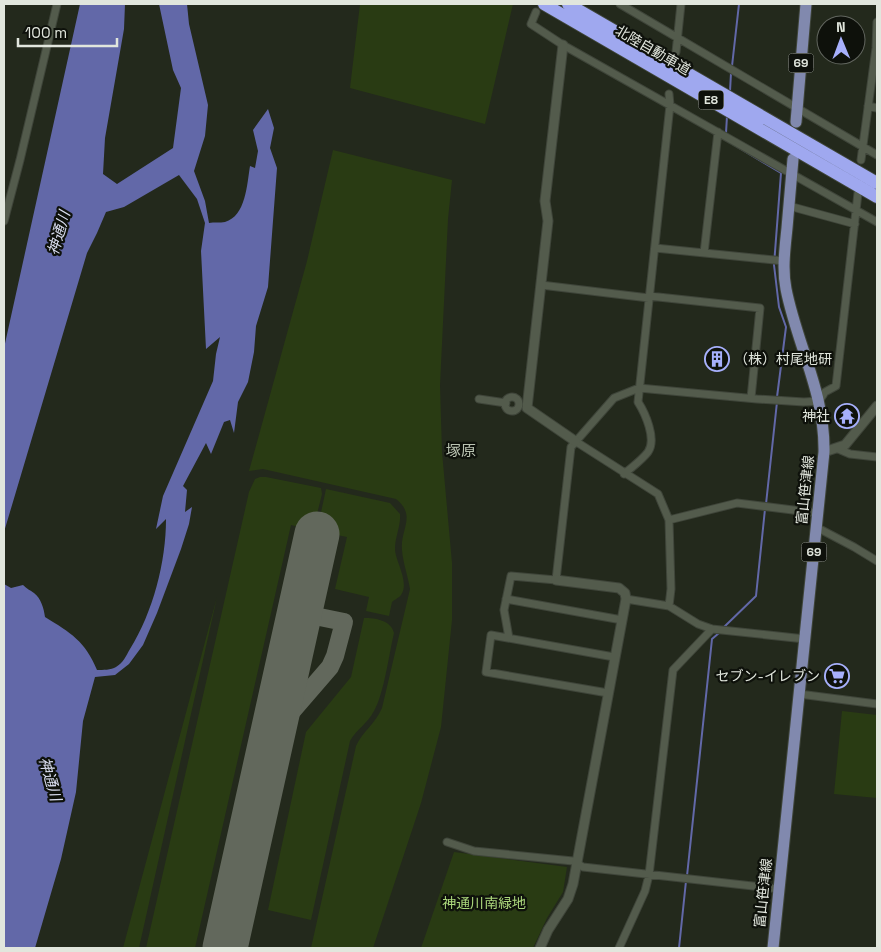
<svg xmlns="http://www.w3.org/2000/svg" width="881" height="952" font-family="'Space Grotesk','Noto Sans JP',sans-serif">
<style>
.green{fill:#293b13}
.water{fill:#6268a8}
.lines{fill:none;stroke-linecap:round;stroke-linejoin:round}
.stream{stroke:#6268a8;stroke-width:2}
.taxiway{stroke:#62685c;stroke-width:18}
.runway{stroke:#62685c;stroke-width:45}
.minor-casing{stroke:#3f453a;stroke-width:9}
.tertiary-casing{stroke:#3f453a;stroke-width:11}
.primary-casing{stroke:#3f453a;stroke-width:13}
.motorway-casing{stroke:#3f453a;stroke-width:14}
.minor{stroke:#535b4c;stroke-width:7}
.tertiary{stroke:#535b4c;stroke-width:9}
.primary{stroke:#8189ae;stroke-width:11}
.motorway{stroke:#9fa8ef;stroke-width:12}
.labels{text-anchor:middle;stroke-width:4.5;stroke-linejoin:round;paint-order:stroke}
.shield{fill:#0e110b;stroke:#a2a69e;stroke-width:1}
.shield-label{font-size:12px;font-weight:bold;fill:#e1e6dd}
.street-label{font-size:14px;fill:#e1e6dd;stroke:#0e110b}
.poi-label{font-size:14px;fill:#e1e6dd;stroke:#0e110b;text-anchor:end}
.park-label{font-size:14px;fill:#acd87c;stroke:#0e110b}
.water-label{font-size:15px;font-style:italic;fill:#dadef0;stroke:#0e110b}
.neighbourhood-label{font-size:15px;fill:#bac3b2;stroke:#0e110b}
</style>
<rect width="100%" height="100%" fill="#23291c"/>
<path class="green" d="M360,4H513L485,124L350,88Z
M333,150L452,180L448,219L440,385L442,452L452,563V620L441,727L421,803L373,948H311L356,746C362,732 376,723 382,708L410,589C408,576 403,563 402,550C400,529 417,516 396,499L263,469L249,471L307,261Z
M260,477H266L321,488L322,494L313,530L291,525L195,948H146L249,492L255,479Z
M326,489L390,503L400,514C401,526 395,537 395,549C395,561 410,582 401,595C400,597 394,600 392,602L389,616L366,611L369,597L335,589L347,537L317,531Z
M217,597L139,948H123Z
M364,618C375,618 391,620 394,633C389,654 384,694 374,711C368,723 356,730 350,741L311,920L268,910L306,732L351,677Z
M842,711L877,715V798L834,794Z
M454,852L567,867L563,892L547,918L533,948H421Z"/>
<path class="water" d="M80,4H125L124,29L105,138L103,174L117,184L173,148L181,88L173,70L159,4H187L189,24L208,105L205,136L194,171L205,201L209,223C214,222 220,223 225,222C246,216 247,184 250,166L255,168L258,151L253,130L268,109L274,128L270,148L277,168L268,287L256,326L254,352L248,382L238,402L234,433L230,420L224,422L211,454L206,443L183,486L187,490L185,512L192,507L189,524L181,549L157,613L143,645L129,664L115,675L95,677L83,721L76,792L61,859L35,948H4V584L11,588L23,585C27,589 30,590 34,593C41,598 44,609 45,617C71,633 85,641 97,670C103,670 111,670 116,667C123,663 126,656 130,649C153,612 166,562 166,519L156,529L163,496L213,381L216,354L220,337L206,349L201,251L205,223L197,199L179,175L124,207L106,212L97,233L87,253L4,532V348Z"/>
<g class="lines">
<path class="stream" d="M732,66L739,4
M730,91L731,73
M726,133L727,116
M726,140L781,173L774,265L779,307L786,327L777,397
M766,504L777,402
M724,627L756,596L765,509
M687,876L712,639L719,633
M679,948L686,881"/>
<path class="taxiway" d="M273,733L330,667L335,656L344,622L300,613"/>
<path class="runway" d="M225,948L317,534"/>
<defs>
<path id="minor" d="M620,4L877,155
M536,12L531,24L563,45L877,222
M676,52L681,4
M868,106L877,108
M861,160L876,48L877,22
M789,206L855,224
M4,221L20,160L57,4
M655,248L784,261
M704,253L718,132
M541,285L649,298
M649,296L760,308L751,398
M505 404a7 7 0 1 1 14 0a7 7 0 1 1-14 0Z
M479,399L506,403
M575,441L658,494L669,520L671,589L669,606
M836,448L850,454L877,457
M624,474C632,467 642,460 648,452C657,439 645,413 638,402L670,105L669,94
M669,520L737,503L817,513
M816,527L854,547L877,561
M506,599L622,620
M626,599L669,606L698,624L712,629L805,639
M509,638L504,610L511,576L556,580L571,447L614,398L639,388L757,399L804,402L819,401L825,392L836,386L858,193
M608,693L486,672L491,635L614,657
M799,694L877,704
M447,842L474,851L573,861L583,867L779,889
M619,948L645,891L649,875L673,670L712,629"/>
<path id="tertiary" d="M563,45L545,201L548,221L527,408L575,441
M824,452L845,445L877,406
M540,948L548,930L568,899L573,884L626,599L625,593L619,588L556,580"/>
<path id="primary" d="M796,122L806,4
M773,948L824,452C825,392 797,345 786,289C782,269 785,248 787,228C789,205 791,182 793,159"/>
<path id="motorway" d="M544,4L877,197
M568,4L877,183"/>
</defs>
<use href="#minor" class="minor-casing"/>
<use href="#tertiary" class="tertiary-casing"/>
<use href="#primary" class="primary-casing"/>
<use href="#motorway" class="motorway-casing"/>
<use href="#minor" class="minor"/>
<use href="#tertiary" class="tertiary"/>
<use href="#primary" class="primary"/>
<use href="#motorway" class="motorway"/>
</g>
<defs>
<symbol id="building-ring" viewBox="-11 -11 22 22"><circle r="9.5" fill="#0e110b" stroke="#a7b0fc" stroke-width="1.5"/><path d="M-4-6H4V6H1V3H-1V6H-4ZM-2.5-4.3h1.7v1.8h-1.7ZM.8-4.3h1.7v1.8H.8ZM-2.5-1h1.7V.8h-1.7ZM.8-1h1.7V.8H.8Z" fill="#a7b0fc"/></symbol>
<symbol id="temple-ring" viewBox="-11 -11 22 22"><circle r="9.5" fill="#0e110b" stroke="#a7b0fc" stroke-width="1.5"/><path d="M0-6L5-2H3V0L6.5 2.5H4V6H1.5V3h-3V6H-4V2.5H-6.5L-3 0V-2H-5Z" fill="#a7b0fc"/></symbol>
<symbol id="supermarket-ring" viewBox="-11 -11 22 22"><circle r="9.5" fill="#0e110b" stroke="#a7b0fc" stroke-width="1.5"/><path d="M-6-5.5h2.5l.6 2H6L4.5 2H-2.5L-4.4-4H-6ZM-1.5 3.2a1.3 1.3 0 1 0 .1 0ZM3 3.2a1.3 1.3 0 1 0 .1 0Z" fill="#a7b0fc"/></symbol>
</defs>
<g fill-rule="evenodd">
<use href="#building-ring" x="703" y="345" width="28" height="28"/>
<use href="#temple-ring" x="833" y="402" width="28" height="28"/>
<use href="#supermarket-ring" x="823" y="662" width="28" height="28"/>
</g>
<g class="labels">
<g class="shield">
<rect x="788.5" y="53.5" width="25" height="19" rx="4"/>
<rect x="698.5" y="90.5" width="25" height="19" rx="4"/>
<rect x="801.5" y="542.5" width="25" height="19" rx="4"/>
</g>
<g class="shield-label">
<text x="801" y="67">69</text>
<text x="711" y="104">E8</text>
<text x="814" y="556">69</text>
</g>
<g class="street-label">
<text transform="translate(653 50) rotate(30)" y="5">北陸自動車道</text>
<text transform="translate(805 490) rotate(-84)" y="5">富山笹津線</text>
<text transform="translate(763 893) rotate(-84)" y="5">富山笹津線</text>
</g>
<g class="poi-label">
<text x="734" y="364" text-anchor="start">（株）村尾地研</text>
<text x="830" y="421">神社</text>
<text x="820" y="681">セブン-イレブン</text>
</g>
<g class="park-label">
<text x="484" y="908">神通川南緑地</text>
</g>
<g class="water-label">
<text transform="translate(59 233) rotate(-74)" y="5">神通川</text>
<text transform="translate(50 779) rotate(74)" y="5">神通川</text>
</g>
<g class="neighbourhood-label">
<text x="461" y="456">塚原</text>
</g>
</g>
<rect width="881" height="952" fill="none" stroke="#e1e6dd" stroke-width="10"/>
<g transform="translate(841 40) rotate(359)"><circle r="24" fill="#0e110b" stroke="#62665f"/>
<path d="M0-4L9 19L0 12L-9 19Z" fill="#a7b0fc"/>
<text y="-8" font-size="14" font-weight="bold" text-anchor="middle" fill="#e1e6dd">N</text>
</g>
<path d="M18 38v8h99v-8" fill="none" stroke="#e1e6dd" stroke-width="2.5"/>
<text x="25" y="38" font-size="15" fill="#e1e6dd" stroke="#0e110b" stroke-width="4" paint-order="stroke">100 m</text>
</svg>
